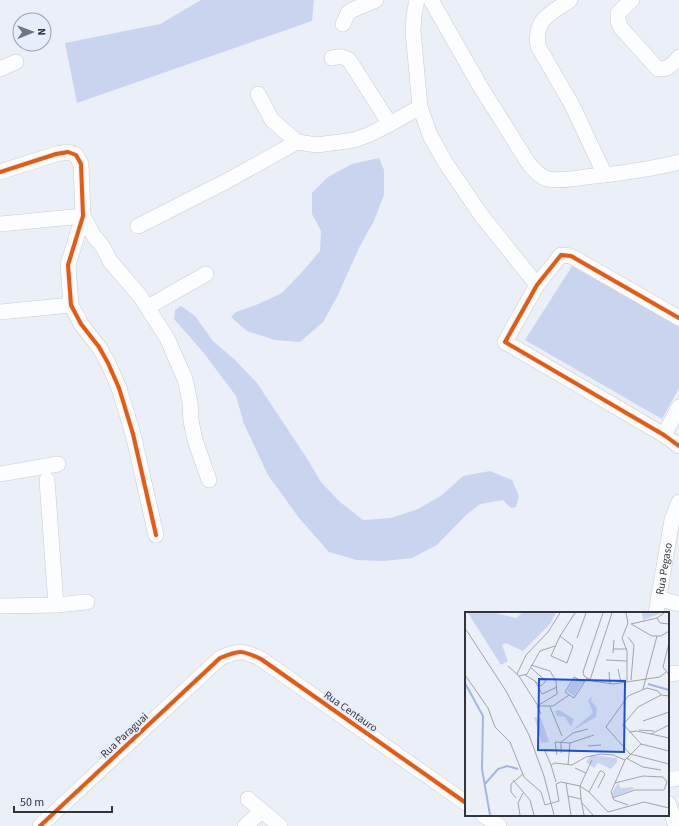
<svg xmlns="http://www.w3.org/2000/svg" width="679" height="826" font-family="'Source Sans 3',sans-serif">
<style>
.green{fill:#c9d5ee}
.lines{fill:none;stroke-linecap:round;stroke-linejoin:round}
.minor-casing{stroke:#c8cbd3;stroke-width:16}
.minor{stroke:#fcfdfe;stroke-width:15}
.cycleway-casing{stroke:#e6edfc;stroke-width:6}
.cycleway{stroke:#e8590c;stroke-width:4}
.labels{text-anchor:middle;stroke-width:4;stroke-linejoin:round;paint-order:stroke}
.street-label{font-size:11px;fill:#31343b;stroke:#e6edfc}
.inset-river{fill:none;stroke:#a3b6e1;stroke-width:2}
.inset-road{fill:none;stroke:#a1a4ac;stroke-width:1}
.view{fill:#1d4ed8;fill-opacity:0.15;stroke:#1d4ed8;stroke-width:2}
.inset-edge{fill:none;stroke:#31343b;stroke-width:2}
</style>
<rect width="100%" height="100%" fill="#ebeff7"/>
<path class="green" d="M201,0H314L312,21L77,103L65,43L160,24Z
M379,158L384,170V195L374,221L360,246L337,297L323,322L300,342L275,340L247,331L231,317L236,312L256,305L282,293L302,272L320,251L321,231L312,214V193L328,177L352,164Z
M572,266L679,327V388L662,419L525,340Z
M181,306L195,316L213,341L235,360L257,383L306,457L321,482L340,502L363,520L391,518L418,509L442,495L463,476L490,471L512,480L519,496L516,507L511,508L503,500L480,504L465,516L437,545L412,558L384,561L357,560L329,552L299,518L268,475L244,424L236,396L203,352L174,319L175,310Z"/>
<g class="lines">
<defs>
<g id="minor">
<path d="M417,0L414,15L413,31L420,107L430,135L445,162L481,215L537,285"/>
<path d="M431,0L480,86L529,164C534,170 540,177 548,179C560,181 573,179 585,177C616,174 648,170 679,162"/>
<path d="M570,0C550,14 534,19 538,46L572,105L605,175"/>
<path d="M632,0L618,13V21L621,28L658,69C668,70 673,64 679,57"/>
<path d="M343,24L348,13L352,10L376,0"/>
<path d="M332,58C339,56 343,56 349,60L390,124"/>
<path d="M0,69L16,62"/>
<path d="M258,94L272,120L297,142"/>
<path d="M0,172L56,154L68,152L76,155L81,164L83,216L68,265L71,305L81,324L99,347L108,363L119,388L133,434L156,535"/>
<path d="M0,224L83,216L94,236L103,247L110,261L140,296L167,338L185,379L190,402L191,421L195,440L209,480"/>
<path d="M138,226L225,182L297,142L317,145L354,140L368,135L390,124L420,107"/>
<path d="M148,307L206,274"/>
<path d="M0,312L71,305"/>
<path d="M679,318L571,256L561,255L537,285L505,342L664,435L679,446"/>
<path d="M664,435L679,407"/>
<path d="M0,474L58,464"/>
<path d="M47,480L56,605"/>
<path d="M658,598L679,604"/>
<path d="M0,606L56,605L87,602"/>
<path id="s1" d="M656,613L672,520L679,502"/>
<path d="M668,674L679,673"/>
<path d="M668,780L679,778"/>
<path d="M248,799L280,826"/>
<path d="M668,803L676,826"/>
<path d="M483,815L499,826"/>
<path d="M40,826L220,658C240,650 242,650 261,659L466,803"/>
<path d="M245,826L262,811"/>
</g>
</defs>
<use href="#minor" class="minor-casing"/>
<use href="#minor" class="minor"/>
<defs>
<path id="cycleway" d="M0,172L56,154L68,152L76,155L81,164L83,216L68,265L71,305L81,324L99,347L108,363L119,388L133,434L156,535
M679,318L571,256L561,255L537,285L505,342L664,435L679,446
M40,826L220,658C240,650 242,650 261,659L466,803"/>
</defs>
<use href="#cycleway" class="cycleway-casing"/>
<use href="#cycleway" class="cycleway"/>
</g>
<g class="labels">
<g class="street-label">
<text dy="4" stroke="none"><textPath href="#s1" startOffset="45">Rua Pegaso</textPath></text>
<text transform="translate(351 711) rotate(35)" y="4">Rua Centauro</text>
<text transform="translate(124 735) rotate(-43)" y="4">Rua Paraguai</text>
</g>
</g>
<g transform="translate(465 612)">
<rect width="204" height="204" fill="#ebeff7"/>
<path d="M3,1H30L51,6L57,1H91L85,12L58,39L41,31L37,33L43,49L36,53ZM177,1H196L178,8ZM110,65L118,70L109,84L102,79ZM127,85L126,89L132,96L131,105L105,120L128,101L123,88ZM94,98L109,107L106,115L100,105L92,104L90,99ZM69,105L76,106L84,130L77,131ZM126,143L152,146V150L146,157L133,151L129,156L121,150ZM153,171L156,176L168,175L169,177L148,185L147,181Z" fill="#c9d5ee"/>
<path class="inset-river" d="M0,71L18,104L17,157L25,203M183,72L204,78M19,173L33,157L42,154L53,157"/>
<path class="inset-road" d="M138,1L118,60L119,64L128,69L148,72L195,65L201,60M161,1L163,11L157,26L162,39V69M192,6L195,11L204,12M166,12L187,24H196L204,19M166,12L192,6L199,1M0,16L41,79L64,123L79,164L89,203M95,24L108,34L102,51L86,44L95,24L110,1M163,25L169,33L166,68M112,26L121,1M204,31L198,55L204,63M148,37H162M148,41L149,28M141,48L162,49M66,53L85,59L91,69L92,82L72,94L76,102M43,54L54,64L73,94H88L104,83M65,55L81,69L76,74L70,69M153,57L156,71M144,60L145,72M52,62L61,43L83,20L95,1M0,63L23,96L30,115L45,130L59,165L76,180L80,193L94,189L91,172L96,170L115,174L124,180L143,200L179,190L204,196M60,63L70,69L77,82L92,75M54,64L62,62L75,39L90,34M125,68L147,1M119,70L109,65L100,80L109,86L122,66M178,77L192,24M196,83L193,79L182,76L163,84L141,115L165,142L204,152M85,95L97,124M178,109L204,100M158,112L176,132M157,114L173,95L196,83L204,84M174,118L189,119M164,120L172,119L204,126M186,122L204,113M176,132L204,139M123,134L136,133M79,137L86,153M96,141V130L108,121L123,117M92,143L90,130L105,131L129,123M161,146L178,155L196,158M103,153L105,131M110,156L121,161M48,168L65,188L69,203M91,170L86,153L90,151L107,153L121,145L136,142L148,143L160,148M101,171L106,203M124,180L135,159H137L140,162L133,176M103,184L116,187L119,203M51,186L46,180V172L58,162M147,186L170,178H199L202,170L198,165L178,164L150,171M116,187L115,174L127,148M117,191L128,203M163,193L149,188L146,180L160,148L176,132M55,203L53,191L58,181"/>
<path class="view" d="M74,67L160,69L159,140L73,138Z"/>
<rect width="204" height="204" class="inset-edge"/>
</g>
<g transform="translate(32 32) rotate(89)"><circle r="19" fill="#e6edfc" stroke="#9ea3af"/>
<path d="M0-3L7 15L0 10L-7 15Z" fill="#72757d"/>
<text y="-6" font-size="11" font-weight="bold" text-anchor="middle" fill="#31343b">N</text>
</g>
<path d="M14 806v6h98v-6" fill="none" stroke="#31343b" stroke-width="2"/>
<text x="20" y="806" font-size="12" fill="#31343b" stroke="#e6edfc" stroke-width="3" paint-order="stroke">50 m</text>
</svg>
